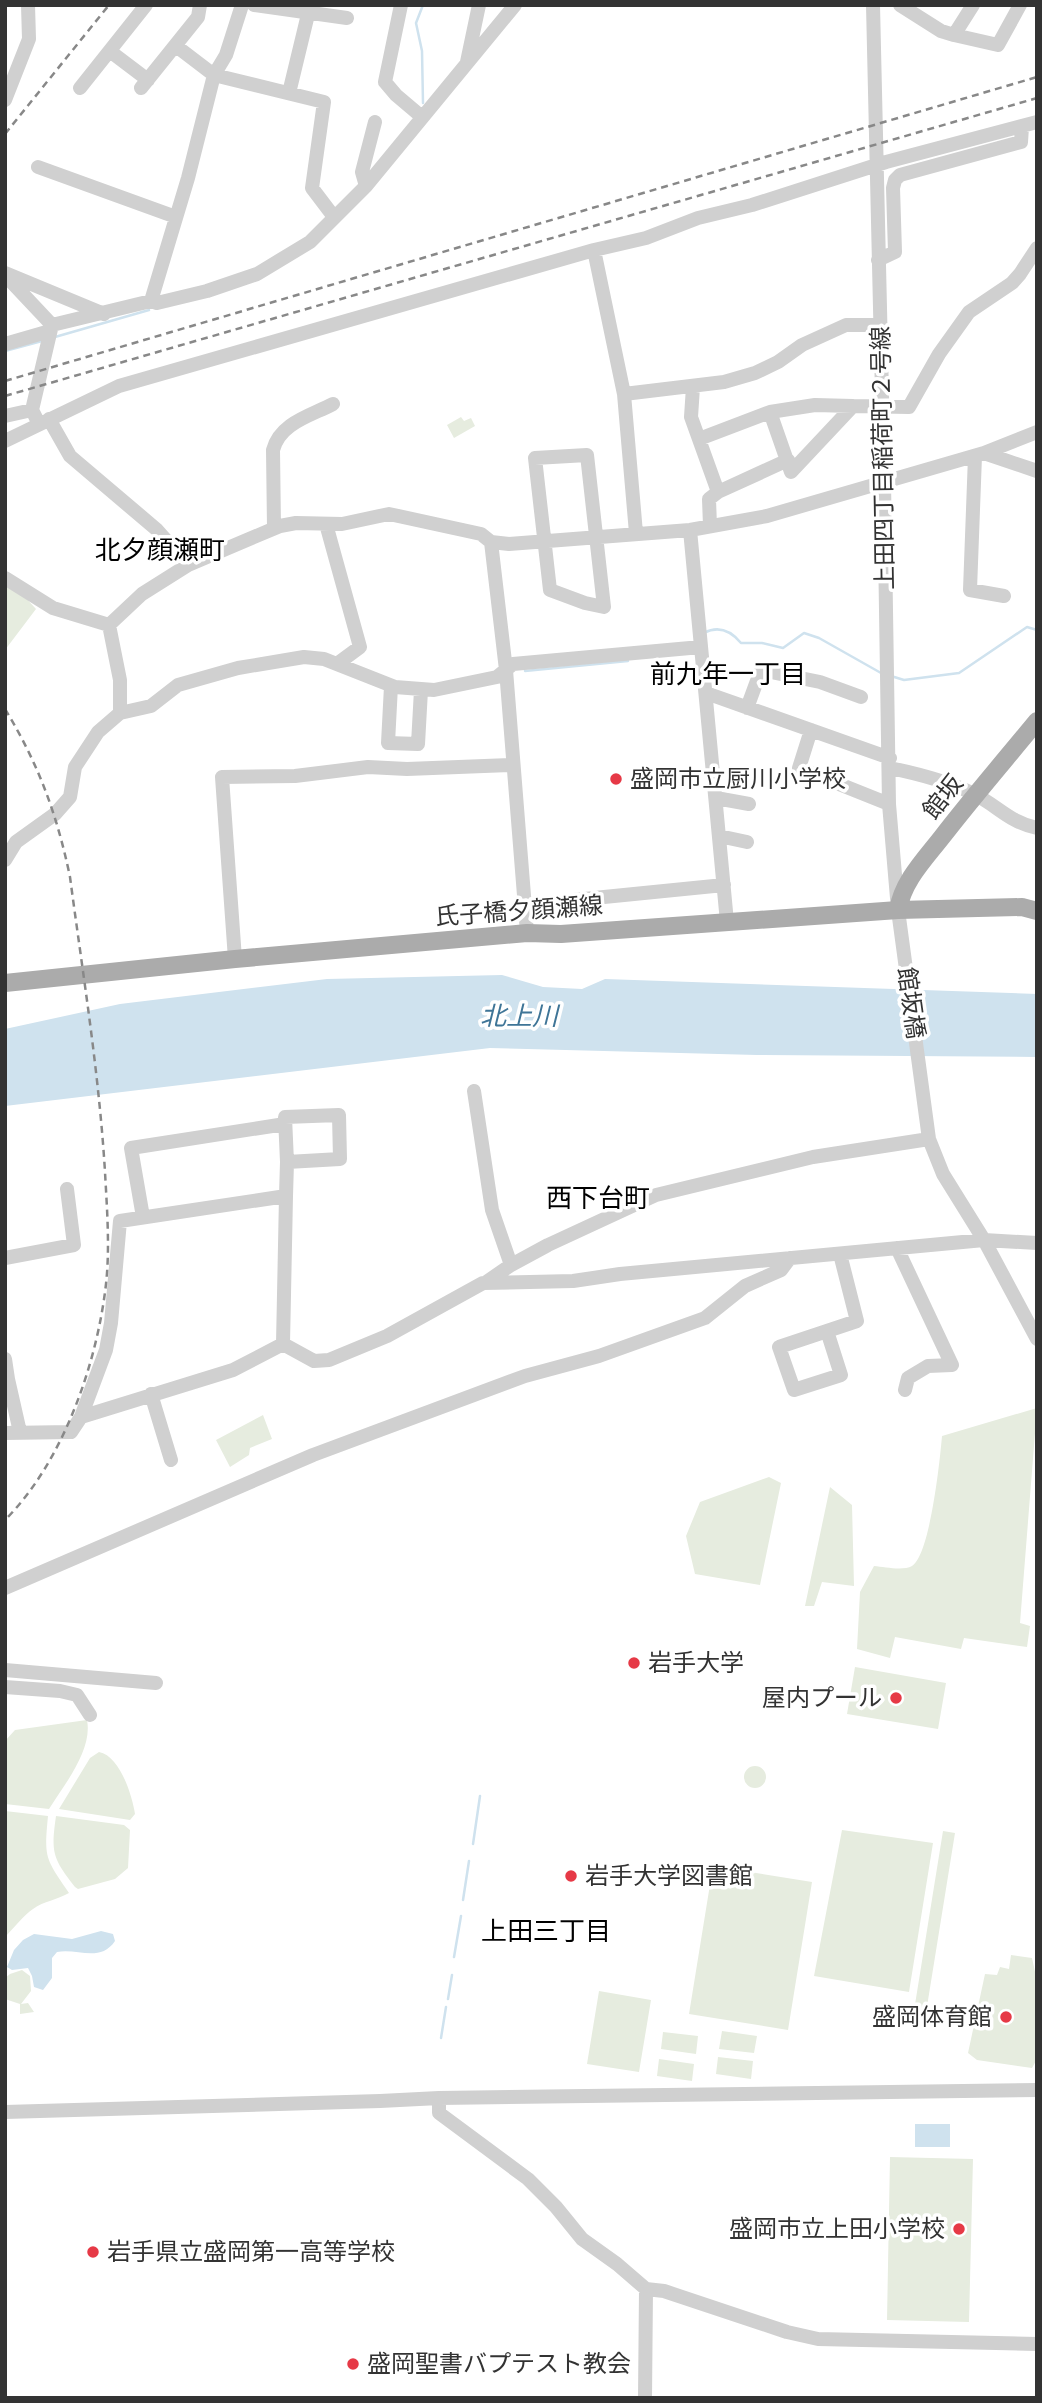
<svg xmlns="http://www.w3.org/2000/svg" width="1042" height="2403" font-family="'Space Grotesk','Noto Sans JP',sans-serif">
<style>
.green{fill:#e6ecdf}
.water{fill:#cfe2ee}
.lines{fill:none;stroke-linecap:round;stroke-linejoin:round}
.stream{stroke:#cfe2ee;stroke-width:2.5}
.minor{stroke:#d0d0d0;stroke-width:14}
.major{stroke:#ababab;stroke-width:18}
.rail{stroke:#888;stroke-width:2.5;stroke-dasharray:7 5;stroke-linecap:butt}
.poi-dot{fill:#e63946;stroke:#fff;stroke-width:2.5}
.labels{text-anchor:middle;stroke-width:7;stroke-linejoin:round;paint-order:stroke}
.street-label{font-size:24px;fill:#333;stroke:#fff}
.poi-label{font-size:24px;fill:#333;stroke:#fff;text-anchor:start}
.neighbourhood-label{font-size:26px;fill:#000;stroke:#fff}
.water-label{font-size:26px;font-style:italic;fill:#3f7597;stroke:#fff}
</style>
<rect width="100%" height="100%" fill="#fff"/>
<path class="green" d="M461,417L464,421L471,418L475,426L454,438L447,425Z
M5,586L25,597L36,609L5,650Z
M1037,1408L1020,1623L1030,1626L1027,1647L964,1638L961,1649L895,1637L890,1658L857,1649L860,1592L874,1566C885,1567 903,1571 912,1566C930,1555 940,1460 942,1436Z
M263,1415L272,1439L250,1448L249,1455L230,1467L216,1440Z
M769,1477L781,1483L760,1585L695,1574L686,1536L700,1502Z
M830,1487L852,1505L854,1586L822,1582L814,1606H805Z
M855,1667L946,1683L938,1729L847,1714Z
M87,1720C93,1750 64,1785 49,1809L5,1804V1741L15,1730Z
M99,1752C120,1756 132,1795 135,1814L130,1820L59,1809L90,1758Z
M744 1777a11 11 0 1 1 22 0a11 11 0 1 1-22 0Z
M5,1811L48,1816C44,1858 45,1858 69,1893C57,1900 44,1901 33,1909C23,1916 14,1928 5,1937Z
M56,1816L124,1825L130,1830L128,1868L115,1879L78,1889L75,1887C52,1858 51,1852 56,1816Z
M842,1830L933,1843L909,1992L814,1976Z
M943,1831L955,1833L924,2025L912,2023Z
M713,1866L812,1882L788,2030L689,2014Z
M1011,1955L1032,1958L1037,1981V2059L1032,2068L977,2060L968,2053L985,1974L997,1975L1000,1967L1009,1969Z
M22,1970L30,1976L31,1991L21,2004L28,2003L34,2012L20,2014V2004L5,1999V1978L10,1974Z
M599,1991L651,2000L639,2072L587,2064Z
M722,2031L757,2036L754,2053L719,2049Z
M663,2032L698,2036L696,2054L661,2049Z
M718,2057L753,2061L751,2079L716,2074Z
M659,2059L694,2064L692,2081L657,2076Z
M890,2157L973,2159L969,2322L887,2320Z"/>
<path class="water" d="M502,975L543,987L582,989L605,979L1037,994V1057L757,1055L490,1048L5,1106V1029L120,1004L327,979Z
M101,1931L113,1934L115,1941C100,1963 78,1948 57,1952L52,1958V1978L43,1990L34,1987L32,1976L28,1968L12,1970L7,1967L14,1950L23,1940L34,1934L72,1939Z
M915,2124H950V2147H915Z"/>
<g class="lines">
<path class="stream" d="M423,103L422,51L416,23L423,5
M55,337L149,310
M5,351L42,341
M704,633C719,625 731,631 741,643H762L783,648L804,633L819,638L881,673
M525,671L628,661
M891,676L904,680L959,673L1027,627L1037,630
M473,1844L480,1796
M463,1900L469,1861
M454,1957L461,1916
M448,1999L452,1975
M441,2038L446,2007"/>
<path class="minor" d="M254,5L347,18
M401,5L385,82L396,95L422,117
M873,5L884,481L889,804L898,910L929,1139L943,1174L984,1240L1037,1339
M900,5L941,31L954,35L973,5
M954,35L998,45L1020,5
M176,46L214,75L324,102L312,188L334,217
M111,52L148,80
M467,62L479,5
M80,88L146,5
M141,88L198,17L200,5
M289,93L310,6
M5,100L29,39L28,5
M38,167L176,217
M366,186L362,172L375,122
M594,250L624,394L636,533
M878,260L895,252L893,188L895,180L900,175L1021,142L1022,127
M5,273L104,314
M5,275L52,325
M151,301L188,178L214,75L226,55L242,5
M52,325L151,301L157,303L207,291L257,274L310,242L366,186L515,5
M5,344L50,331
M693,387L691,417L718,492L709,499L710,526
M624,394L724,382L755,373L778,362L802,345L846,325H880
M770,412L815,405L853,406
M5,416L32,410
M49,419L70,456L156,529L188,565
M39,424L32,410L52,325
M699,439L770,412L791,472L853,406L909,407L939,354L969,312L1012,283L1020,274L1037,248
M5,441L119,386L594,250L646,238L698,218L752,205L886,162L1037,122
M984,453L1037,471
M587,455L604,607L585,603L550,590L535,458Z
M975,456L970,590L1004,596
M718,492L788,460
M326,524L360,647L337,664
M274,528L273,450C280,423 310,416 333,404
M690,530L727,922
M491,542L506,670L527,933
M5,578L53,608L109,625
M109,625L142,594L188,565L280,526L296,523L342,524L389,514L481,534L491,542L509,544L690,530L767,516L984,453L1037,432
M109,625L120,680V713
M391,686L388,743L418,744L421,690
M706,693L890,758
M747,708L761,670L820,682L861,697
M811,730L799,768L889,804
M890,768C919,774 947,781 974,794C998,806 1009,822 1037,828
M716,798L749,804
M719,836L747,842
M5,860L16,842L55,814L70,797L75,767L98,732L120,713L151,706L178,685L238,668L304,657L324,659L395,687L434,690L497,677L513,664L701,647
M524,905L724,885
M235,959L222,777L295,776L368,767L407,769L513,765
M474,1091L492,1210L511,1265L485,1283
M286,1196L287,1162L340,1159L339,1115L285,1117L287,1162
M143,1217L131,1148L285,1124
M897,1248L952,1365L928,1366L908,1378L905,1390
M5,1258L74,1245L67,1189
M511,1265L548,1245L656,1195L813,1157L929,1139
M827,1331L841,1375L794,1390L779,1347L857,1321L840,1254
M5,1359L8,1379
M5,1379H8L20,1432
M151,1394L171,1460
M81,1417L106,1350L111,1323L120,1221L286,1196L283,1344
M5,1433L71,1432L81,1417L233,1370L283,1344L314,1361L329,1360L387,1336L483,1283L573,1281L620,1274L984,1240L1037,1243
M5,1588L313,1455L525,1376L599,1356L705,1318L745,1286L781,1270L790,1258
M5,1670L156,1683
M5,1687L60,1691L77,1695L90,1715
M439,2098V2113L528,2179L556,2207L582,2239L617,2264L646,2289L664,2291L787,2332L818,2339L1037,2344
M5,2112L380,2101L439,2098L1037,2090
M645,2398L646,2289"/>
<path class="major" d="M898,910C903,881 924,860 942,837C972,798 1005,760 1037,721
M5,983L235,959L527,933L561,934L898,910L1022,907L1037,911"/>
<path class="rail" d="M5,134L109,5
M5,381L1037,77
M5,396L1037,98
M5,709C38,763 57,814 70,877C83,975 99,1073 105,1172C107,1209 110,1248 106,1284C97,1364 63,1462 5,1520"/>
</g>
<g class="poi-dot">
<circle cx="616" cy="779" r="7"/>
<circle cx="634" cy="1663" r="7"/>
<circle cx="896" cy="1698" r="7"/>
<circle cx="571" cy="1876" r="7"/>
<circle cx="1006" cy="2017" r="7"/>
<circle cx="959" cy="2229" r="7"/>
<circle cx="93" cy="2252" r="7"/>
<circle cx="353" cy="2364" r="7"/>
</g>
<g class="labels">
<g class="street-label">
<text transform="translate(883 458) rotate(-91)" y="8">上田四丁目稲荷町２号線</text>
<text transform="translate(943 797) rotate(-52)" y="8">館坂</text>
<text transform="translate(519 911) rotate(-4)" y="8">氏子橋夕顔瀬線</text>
<text transform="translate(911 1003) rotate(82)" y="8">館坂橋</text>
</g>
<g class="poi-label">
<text x="630" y="787">盛岡市立厨川小学校</text>
<text x="648" y="1671">岩手大学</text>
<text x="882" y="1706" text-anchor="end">屋内プール</text>
<text x="585" y="1884">岩手大学図書館</text>
<text x="992" y="2025" text-anchor="end">盛岡体育館</text>
<text x="945" y="2237" text-anchor="end">盛岡市立上田小学校</text>
<text x="107" y="2260">岩手県立盛岡第一高等学校</text>
<text x="367" y="2372">盛岡聖書バプテスト教会</text>
</g>
<g class="neighbourhood-label">
<text x="160" y="559">北夕顔瀬町</text>
<text x="728" y="683">前九年一丁目</text>
<text x="598" y="1207">西下台町</text>
<text x="546" y="1940">上田三丁目</text>
</g>
<g class="water-label">
<text x="519" y="1025">北上川</text>
</g>
</g>
<rect width="1042" height="2403" fill="none" stroke="#333333" stroke-width="14"/>
</svg>
